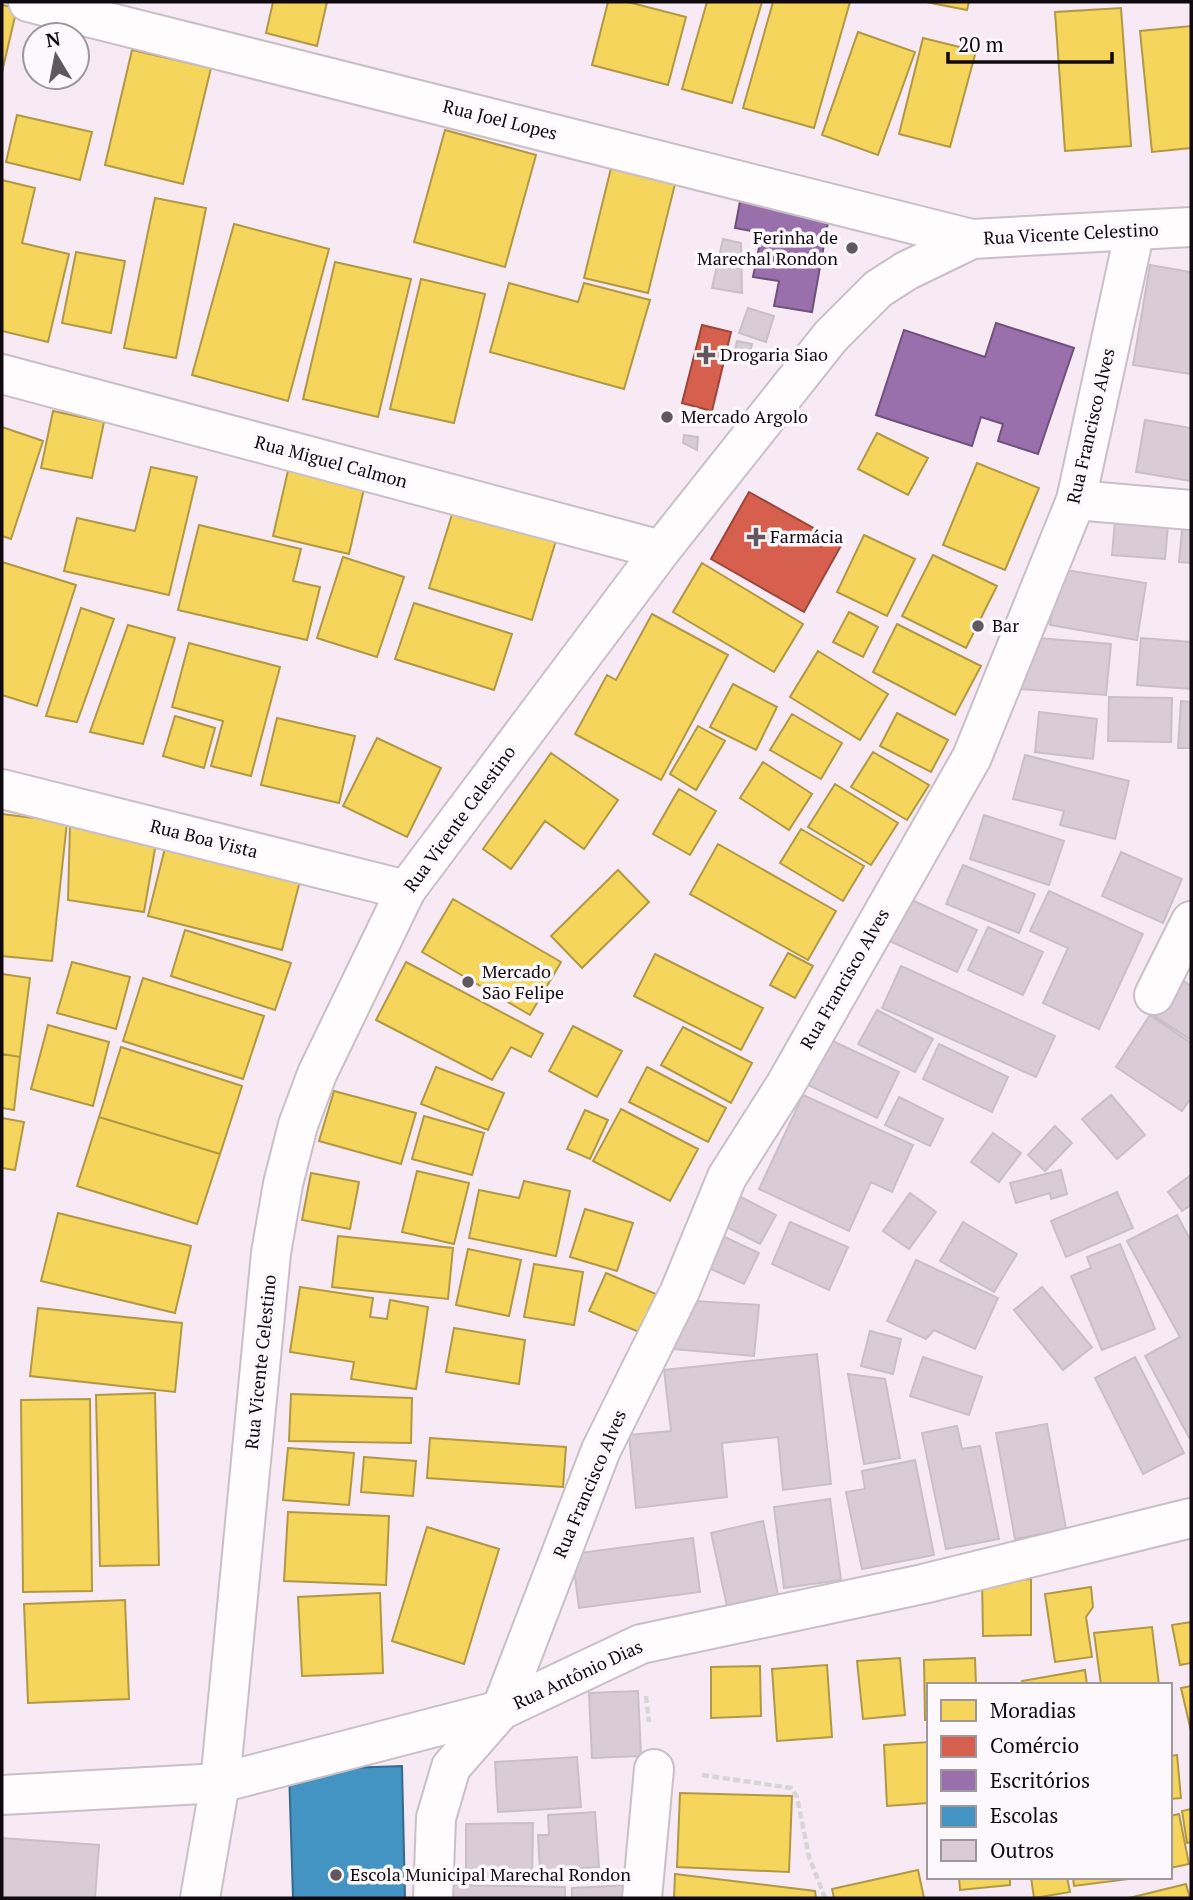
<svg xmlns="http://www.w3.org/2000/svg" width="1193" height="1900" font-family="'PT Serif',serif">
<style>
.homes{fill:#f6d55c;stroke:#b19845;stroke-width:2}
.shops{fill:#d6604d;stroke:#9b463a;stroke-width:2}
.offices{fill:#9970ab;stroke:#70517c;stroke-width:2}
.schools{fill:#4393c3;stroke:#346a8d;stroke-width:2}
.building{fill:#d9ccd6;stroke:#c9c0c7;stroke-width:2}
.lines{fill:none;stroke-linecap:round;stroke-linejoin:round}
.minor-casing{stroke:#c9bfc6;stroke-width:42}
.tertiary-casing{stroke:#c9bfc6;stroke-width:42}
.path{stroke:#d8d5d7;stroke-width:4.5;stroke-dasharray:7 3.5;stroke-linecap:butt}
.minor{stroke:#fefcfd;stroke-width:38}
.tertiary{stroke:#fefcfd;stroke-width:38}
.poi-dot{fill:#61585f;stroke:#fdf8fc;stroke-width:2.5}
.labels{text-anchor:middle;stroke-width:7;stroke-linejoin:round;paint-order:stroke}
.street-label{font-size:18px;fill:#10090f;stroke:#fdf8fc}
.poi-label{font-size:18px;fill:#10090f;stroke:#fdf8fc;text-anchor:start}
</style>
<rect width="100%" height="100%" fill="#f7eaf4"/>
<path class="homes" d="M273,2H327L317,46L266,33Z
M608,2H628L686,17L668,85L592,65Z
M707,2H762L732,103L682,89Z
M773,2H850L814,128L743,108Z
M926,2H969L967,10Z
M2,5L17,8L2,72Z
M1121,8L1131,146L1065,151L1055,12Z
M1191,26V148L1152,152L1140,31Z
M858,32L915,52L878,155L822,135Z
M923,38L976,51L950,147L899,134Z
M132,50L211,68L183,184L105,165Z
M17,115L92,132L80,180L6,162Z
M445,130L536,155L505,267L414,242Z
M613,160L677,176L648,293L584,278Z
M2,180L35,188L22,243L69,254L48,342L2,331Z
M155,198L206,208L176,358L124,348Z
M234,224L329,249L288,401L192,375Z
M76,252L125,261L111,333L62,323Z
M335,262L411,279L378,417L303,399Z
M421,279L485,294L454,423L390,409Z
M509,283L578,302L584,283L650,300L624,389L490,352Z
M53,411L104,422L92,478L41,468Z
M2,427L43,441L11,539L2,536Z
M877,433L928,458L908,495L858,469Z
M290,462L366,480L349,554L273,536Z
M977,463L1039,488L1005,570L943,545Z
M151,467L197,477L169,595L64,571L77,518L135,531Z
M455,505L557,537L532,620L429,588Z
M199,525L301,549L293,581L320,587L307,640L178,610Z
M864,535L915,559L887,616L837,592Z
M933,555L997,586L966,648L902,616Z
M343,557L404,577L377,657L317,638Z
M2,562L76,585L37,706L2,695Z
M702,563L803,624L774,672L673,612Z
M414,603L512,634L494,690L395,659Z
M81,608L114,619L77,722L46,716Z
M849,612L878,627L863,657L833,642Z
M652,614L728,655L661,780L575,734L607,675L616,680Z
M897,624L981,666L955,715L873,672Z
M128,625L175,638L143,744L90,732Z
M189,643L280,667L251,776L211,766L223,721L172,707Z
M818,651L888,694L860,740L790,697Z
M733,684L777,707L756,750L710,727Z
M897,713L948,740L931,772L880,746Z
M792,714L842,743L821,779L770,750Z
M175,716L215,728L204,768L163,756Z
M277,718L355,736L339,803L261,785Z
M698,726L725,741L696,790L670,774Z
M377,738L441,768L407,837L343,806Z
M873,752L929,785L907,820L851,787Z
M551,753L618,800L584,849L545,821L511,869L483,849Z
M763,762L812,794L789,830L740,798Z
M835,784L898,823L871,865L808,827Z
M679,789L716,811L690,855L653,834Z
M2,814L67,822L52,961L2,956Z
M70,825L156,843L144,912L68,900Z
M801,829L864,866L843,901L780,863Z
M718,844L836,911L808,960L690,894Z
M165,848L300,881L282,950L148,916Z
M618,870L649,902L582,968L551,936Z
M453,899L561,962L530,1015L422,952Z
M185,930L291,963L275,1010L171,976Z
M788,953L813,966L795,998L770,985Z
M655,954L763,1008L741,1050L634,996Z
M72,962L130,977L116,1029L57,1013Z
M406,962L543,1034L531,1057L511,1047L492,1080L376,1020Z
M2,974L30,978L20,1057L2,1054Z
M143,978L264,1016L243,1079L123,1041Z
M48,1025L109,1042L93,1106L31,1089Z
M573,1026L622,1051L597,1097L549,1071Z
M683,1027L752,1063L731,1103L661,1065Z
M121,1047L242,1086L220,1154L99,1117Z
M2,1054L20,1057L14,1110L2,1108Z
M436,1067L504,1093L488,1130L421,1104Z
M647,1067L726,1108L708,1142L629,1102Z
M334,1091L416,1113L401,1164L319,1141Z
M621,1109L698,1149L670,1201L593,1161Z
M585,1110L608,1120L590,1159L567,1149Z
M424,1116L484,1133L472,1175L412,1159Z
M99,1117L220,1154L197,1224L77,1186Z
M2,1118L24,1122L15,1170L2,1168Z
M417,1171L469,1183L454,1244L402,1232Z
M311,1173L359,1182L350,1229L302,1220Z
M524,1181L570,1191L556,1256L469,1238L479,1190L519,1198Z
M585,1209L633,1223L617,1271L570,1257Z
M58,1213L191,1246L175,1313L41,1281Z
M338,1236L453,1248L448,1299L332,1287Z
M468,1249L521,1260L509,1316L456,1305Z
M534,1264L583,1272L574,1325L524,1317Z
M606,1273L656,1294L639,1332L589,1311Z
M300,1287L373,1298L370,1317L387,1319L390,1300L428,1307L416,1389L351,1379L354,1362L290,1352Z
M38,1308L182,1323L175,1392L30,1376Z
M454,1328L525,1340L519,1384L446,1372Z
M155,1393L159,1565L100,1566L96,1395Z
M291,1394L412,1398L411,1443L289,1441Z
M90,1399L92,1591L23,1592L21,1400Z
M430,1438L566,1447L563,1487L427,1478Z
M288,1448L354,1453L349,1505L283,1500Z
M364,1457L416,1461L413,1496L361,1492Z
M288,1512L389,1516L386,1585L284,1581Z
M427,1527L499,1549L464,1664L392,1641Z
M1031,1579V1635L983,1636L982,1580Z
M1091,1587L1093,1607L1086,1617L1092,1657L1055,1662L1045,1594Z
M380,1593L383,1673L302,1676L298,1597Z
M125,1600L129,1699L28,1703L24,1604Z
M1191,1622V1663L1180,1665L1172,1625Z
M1152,1627L1159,1685H1101L1094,1633Z
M900,1658L905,1715L863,1719L857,1661Z
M975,1658L976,1685H929V1720H925L924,1660Z
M827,1665L832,1737L777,1741L772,1669Z
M760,1666L761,1716L711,1718V1667Z
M1085,1670L1087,1685H1023L1022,1681Z
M1191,1686V1731L1181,1688Z
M929,1742V1803L887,1806L884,1745Z
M1177,1755L1181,1798L1170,1799V1756Z
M680,1793L792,1796L789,1872L677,1867Z
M1191,1809V1842L1187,1843L1182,1811Z
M1179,1814L1189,1864L1170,1868V1816Z
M918,1870L924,1898H834L832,1889Z
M675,1874L815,1891L816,1898H674Z
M959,1877H1010V1885L960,1890Z
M1031,1877H1067L1070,1892L1034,1898Z
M1073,1877H1128L1129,1879L1074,1886Z
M1186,1884L1190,1898H1129Z"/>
<path class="shops" d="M702,325L731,332L712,411L682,403Z
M749,492L842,544L804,612L711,559Z"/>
<path class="offices" d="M741,196L830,211L812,312L774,306L779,281L753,277L762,233L735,228Z
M996,323L1074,348L1038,454L998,441L1003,424L981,417L972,446L876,415L904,330L985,357Z"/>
<path class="schools" d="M402,1766L405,1898H293L289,1770Z"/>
<path class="building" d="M723,239L741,243L742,293L712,288Z
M1150,265L1191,272V374L1133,365Z
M748,308L774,316L766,342L739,333Z
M737,341L752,344L748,361L733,359Z
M1145,420L1191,428V481L1136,472Z
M684,435L698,437L697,450L683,443Z
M1116,510L1169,513L1165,559L1112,555Z
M1183,519L1191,520V563L1179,562Z
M1059,569L1146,583L1137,640L1050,625Z
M1025,637L1111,644L1106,695L1021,689Z
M1141,638L1191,642V689L1137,685Z
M1109,697L1172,698L1171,742L1108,741Z
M1181,701L1191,702V748H1178Z
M1039,712L1097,719L1093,759L1035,752Z
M1025,755L1129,781L1115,839L1060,825L1064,811L1013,799Z
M984,815L1064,841L1049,885L970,859Z
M1121,852L1182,879L1163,923L1102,896Z
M963,865L1035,894L1019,933L946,904Z
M1049,891L1143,934L1099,1029L1043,1003L1068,948L1030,931Z
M903,896L977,930L957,972L883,938Z
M988,927L1043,952L1023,995L968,970Z
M901,966L1055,1036L1036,1077L882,1008Z
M1178,977L1191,986V1040L1153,1015Z
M877,1010L933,1039L915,1072L858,1044Z
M1150,1015L1191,1043V1098L1182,1111L1116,1067Z
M826,1038L899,1072L877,1118L804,1083Z
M939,1044L1008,1077L992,1112L923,1079Z
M803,1095L913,1145L892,1192L871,1182L849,1231L759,1189Z
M1111,1095L1145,1135L1117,1159L1082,1119Z
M899,1097L943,1119L930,1146L885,1125Z
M1055,1126L1072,1143L1045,1171L1028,1155Z
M993,1133L1021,1153L999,1182L971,1162Z
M1061,1170L1067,1194L1051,1199L1050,1193L1016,1203L1010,1183Z
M1191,1175V1205L1182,1211L1168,1192Z
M1117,1192L1133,1228L1066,1257L1051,1221Z
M910,1193L936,1212L909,1249L883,1231Z
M737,1195L776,1215L760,1244L721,1224Z
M1177,1215L1191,1241V1441L1145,1356L1180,1337L1127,1241Z
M790,1222L848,1247L829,1290L772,1264Z
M963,1222L1017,1254L994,1292L940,1261Z
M714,1232L759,1253L744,1284L700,1264Z
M1120,1244L1155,1329L1102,1350L1071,1276L1091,1268L1087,1257Z
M916,1260L998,1298L975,1349L934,1330L926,1339L887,1321Z
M1042,1287L1092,1347L1063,1370L1014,1310Z
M677,1300L759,1305L754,1356L673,1349Z
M870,1331L901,1339L893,1374L861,1366Z
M817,1354L831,1484L783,1490L778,1437L722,1443L727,1497L636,1508L629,1435L671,1431L664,1370Z
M923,1357L982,1377L969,1415L910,1396Z
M1135,1357L1184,1453L1143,1474L1095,1378Z
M848,1374L885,1379L900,1458L864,1464Z
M1047,1424L1066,1529L1015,1539L996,1433Z
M957,1426L962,1449L980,1446L999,1539L946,1549L922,1433Z
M915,1460L934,1555L862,1569L846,1492L865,1489L862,1471Z
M830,1499L841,1580L784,1588L774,1507Z
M763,1521L778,1595L727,1606L711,1533Z
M693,1538L700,1592L579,1608L572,1554Z
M638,1691L641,1756L592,1758L589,1693Z
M577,1757L581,1807L498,1812L495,1762Z
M595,1812L599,1867L540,1871L538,1835H549L548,1815Z
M533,1823L532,1882H466V1824Z
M2,1838L99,1845L95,1898H2Z
M446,1885L565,1887V1898H446Z
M632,1885V1898H572V1888Z"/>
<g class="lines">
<defs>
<path id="minor" d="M28,2L972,239
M1076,500L1191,510
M2,789L406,890
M1154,995L1191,921
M2,1795L220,1783L501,1710L641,1644L923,1584L1191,1518
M433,1898L436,1818L451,1767L501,1710L601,1450L680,1291L727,1177L786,1084L972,757L1076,500L1135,230
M642,1898L654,1769"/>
<path id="tertiary" d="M2,374L661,550
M200,1898L220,1783L271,1253L283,1184L298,1125L317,1074L406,890L661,550L831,336L878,289L906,271L972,239L1191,227"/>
</defs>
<use href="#minor" class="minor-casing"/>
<use href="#tertiary" class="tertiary-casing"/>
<path class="path" d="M646,1696L649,1722
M702,1775L791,1788L797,1797L809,1857L825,1898"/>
<use href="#minor" class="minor"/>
<use href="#tertiary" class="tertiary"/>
</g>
<g class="poi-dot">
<circle cx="852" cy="248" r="7"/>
<path d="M702.5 344.5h7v7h7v7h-7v7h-7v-7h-7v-7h7z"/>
<circle cx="667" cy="417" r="7"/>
<path d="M752.5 526.5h7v7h7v7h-7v7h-7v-7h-7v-7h7z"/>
<circle cx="978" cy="626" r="7"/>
<circle cx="468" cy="982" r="7"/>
<circle cx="336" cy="1875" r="7"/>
</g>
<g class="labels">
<g class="street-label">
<text transform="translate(500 120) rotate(14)" y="6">Rua Joel Lopes</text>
<text transform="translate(1071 234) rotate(-3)" y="6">Rua Vicente Celestino</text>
<text transform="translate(1091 426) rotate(-77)" y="6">Rua Francisco Alves</text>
<text transform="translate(331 462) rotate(15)" y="6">Rua Miguel Calmon</text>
<text transform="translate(460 819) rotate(-54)" y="6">Rua Vicente Celestino</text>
<text transform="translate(204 839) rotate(14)" y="6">Rua Boa Vista</text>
<text transform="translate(845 979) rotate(-60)" y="6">Rua Francisco Alves</text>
<text transform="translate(261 1362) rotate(-84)" y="6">Rua Vicente Celestino</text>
<text transform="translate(590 1484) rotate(-67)" y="6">Rua Francisco Alves</text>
<text transform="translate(578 1675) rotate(-25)" y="6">Rua Antônio Dias</text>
</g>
<g class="poi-label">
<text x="838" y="244" text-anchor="end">Ferinha de<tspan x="838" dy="21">Marechal Rondon</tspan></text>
<text x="720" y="361">Drogaria Siao</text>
<text x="681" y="423">Mercado Argolo</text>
<text x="770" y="543">Farmácia</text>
<text x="992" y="632">Bar</text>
<text x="482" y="978">Mercado<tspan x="482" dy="21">São Felipe</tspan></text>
<text x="350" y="1881">Escola Municipal Marechal Rondon</text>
</g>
</g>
<rect width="1193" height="1900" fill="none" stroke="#10090f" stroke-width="7"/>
<rect x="927" y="1683" width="245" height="196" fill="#fdf8fc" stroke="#9e989d" stroke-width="2"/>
<rect x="941" y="1700" width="35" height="21" fill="#f6d55c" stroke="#9e989d" stroke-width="2"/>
<text x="990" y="1718" font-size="21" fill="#10090f">Moradias</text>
<rect x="941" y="1736" width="35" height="21" fill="#d6604d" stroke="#9e989d" stroke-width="2"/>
<text x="990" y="1753" font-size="21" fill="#10090f">Comércio</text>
<rect x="941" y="1770" width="35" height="21" fill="#9970ab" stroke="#9e989d" stroke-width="2"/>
<text x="990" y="1788" font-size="21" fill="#10090f">Escritórios</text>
<rect x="941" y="1806" width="35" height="21" fill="#4393c3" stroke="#9e989d" stroke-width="2"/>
<text x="990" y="1823" font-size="21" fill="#10090f">Escolas</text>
<rect x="941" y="1840" width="35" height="21" fill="#d9ccd6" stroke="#9e989d" stroke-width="2"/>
<text x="990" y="1858" font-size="21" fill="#10090f">Outros</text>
<g transform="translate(56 56) rotate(350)"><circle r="33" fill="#fdf8fc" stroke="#9e989d" stroke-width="2"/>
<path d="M0-5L12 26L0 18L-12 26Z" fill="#61585f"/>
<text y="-10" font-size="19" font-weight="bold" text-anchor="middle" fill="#10090f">N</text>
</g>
<path d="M948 52v10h164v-10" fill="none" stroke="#10090f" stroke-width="3.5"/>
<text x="958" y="52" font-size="21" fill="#10090f" stroke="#fdf8fc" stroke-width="5" paint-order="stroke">20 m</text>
</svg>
